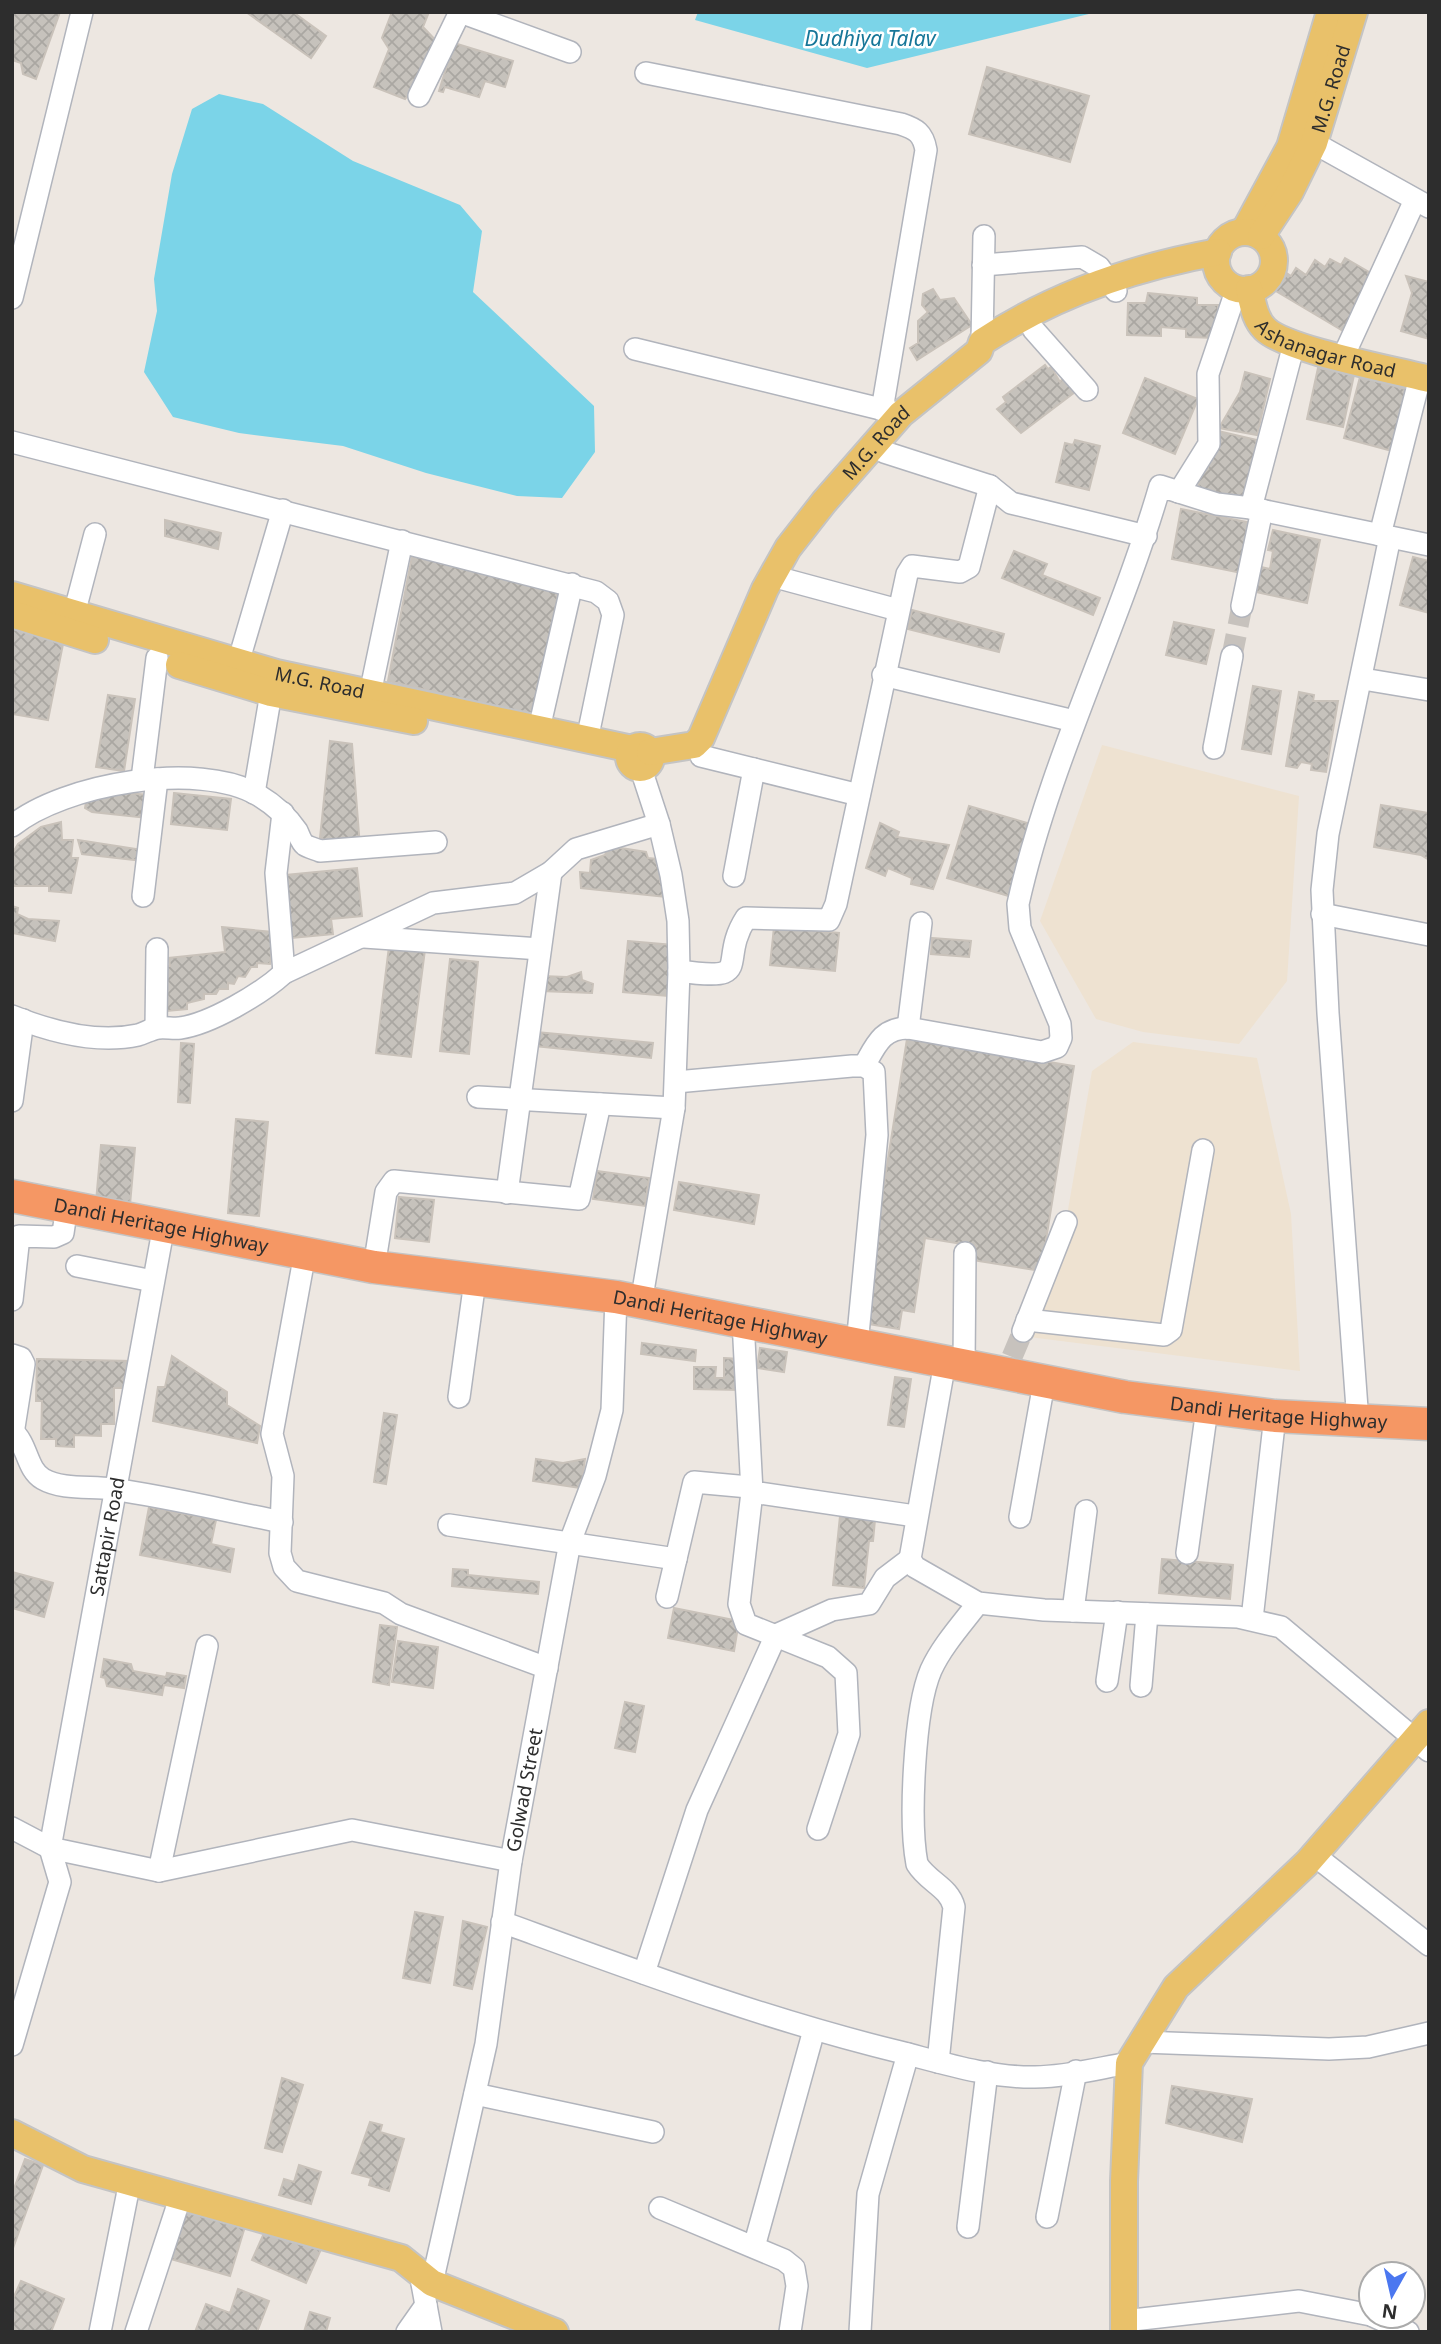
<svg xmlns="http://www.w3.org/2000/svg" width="1441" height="2344" font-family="'Noto Sans',sans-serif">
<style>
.education{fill:#eee2d1}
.water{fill:#7bd4e8}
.building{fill:url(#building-cross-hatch);stroke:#c9c2ba;stroke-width:2}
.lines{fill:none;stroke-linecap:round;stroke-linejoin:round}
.minor-tunnel{stroke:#c7c2bd;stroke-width:21;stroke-dasharray:21 10;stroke-linecap:butt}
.minor-casing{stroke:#b1b4bc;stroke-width:24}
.major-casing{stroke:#c4c4c4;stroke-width:30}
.highway-casing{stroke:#c4c4c4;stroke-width:35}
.minor{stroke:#fff;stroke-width:21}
.major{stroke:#e9c16a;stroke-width:26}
.highway{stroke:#f59764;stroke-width:32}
.labels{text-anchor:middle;stroke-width:5;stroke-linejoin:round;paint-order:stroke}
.street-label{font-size:19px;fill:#2d2d2d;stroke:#fff}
.water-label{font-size:21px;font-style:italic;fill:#167698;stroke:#fff}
</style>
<defs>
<pattern id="building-cross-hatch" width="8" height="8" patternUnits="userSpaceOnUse" patternTransform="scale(1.75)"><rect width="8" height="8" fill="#c6c2bc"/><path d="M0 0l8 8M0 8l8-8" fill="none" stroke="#aaa7a2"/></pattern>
</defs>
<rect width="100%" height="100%" fill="#ede7e1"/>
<path class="education" d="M1102,745L1299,796L1287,981L1239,1044L1143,1032L1096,1019L1040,921Z
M1133,1042L1257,1058L1291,1214L1300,1371L1029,1337L1065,1227L1092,1071Z"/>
<path class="water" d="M698,12H1097L867,68L695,20Z
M219,94L263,104L353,161L460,205L482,231L473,292L594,406L595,452L562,498L517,496L426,473L343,446L239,433L173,417L144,372L157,311L154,279L172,174L192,109Z"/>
<path class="building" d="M12,12H60L36,79L23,74L21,63L12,60Z
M246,12H293L326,36L311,58Z
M392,12H429L423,27L444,49L405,99L374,87L389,49L382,38Z
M454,43L513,61L505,87L485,81L479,97L445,87L443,92L439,91Z
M987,67L1089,96L1070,162L969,134Z
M1345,258L1376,276L1343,331L1274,290L1285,272L1291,276L1296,268L1306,275L1315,260L1325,267L1330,259L1341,265Z
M1406,276L1429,282V339L1401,331L1412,293Z
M933,289L940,300L954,298L972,325L917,360L910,348L918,343V321L928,312L922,305L923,294Z
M1148,293L1197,298V305H1218V338L1186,337V329L1161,327V336L1127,335L1128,303H1146Z
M1058,362L1063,367L1054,372L1060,382L1064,377L1075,392L1021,433L997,409L1006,402L1003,397L1045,365L1048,369Z
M1318,368L1354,375L1343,427L1307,419Z
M1245,372L1270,379L1257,435L1219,428L1240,392Z
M1360,377L1409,390L1392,451L1344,438Z
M1145,378L1198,399L1175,454L1123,433Z
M1218,431L1257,440L1246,499L1199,490L1198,474L1208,468Z
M1075,440L1100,446L1089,490L1056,482L1065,443L1073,445Z
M1181,509L1252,523L1242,573L1172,559Z
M165,520L221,533L218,549L165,536Z
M1273,530L1320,540L1307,603L1256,592L1261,567L1270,569L1273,551L1268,550Z
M1014,551L1047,564L1042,575L1100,598L1093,615L1002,578Z
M412,556L559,590L533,715L388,681Z
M1413,557L1429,561V613L1400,605Z
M912,610L1004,634L999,652L908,629Z
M1174,622L1214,630L1206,664L1166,655Z
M12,629L64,639L48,720L12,714Z
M1253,686L1281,691L1271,754L1242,749Z
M1299,692L1314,695L1313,701H1338L1326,772L1311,770L1312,764L1301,762L1297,768L1286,766Z
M108,695L135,699L124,771L96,767Z
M330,741L352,744L360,847L336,845L320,838Z
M115,792L149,795L147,818L92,812L85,808L86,802Z
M174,793L231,799L227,830L171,824Z
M1381,805L1429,813V860L1421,855L1374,847Z
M969,806L1034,825L1012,897L947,878Z
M61,822L62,840H73L71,858H78L71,893L49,891V886H12V854L18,844L41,827Z
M880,823L899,832L897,837L949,845L933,889L911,884L912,878L888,868L885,876L866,868Z
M78,840L143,850L142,861L82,854Z
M608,846L646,852L648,858L657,859V866L661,865L660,882L670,885L666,897L581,888L580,872L590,873L591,860L605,855Z
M357,868L362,916L331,919L333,934L292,938L286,875Z
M12,906L18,908L17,914L28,919L59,921L55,941L12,933Z
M222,927L273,932L278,956L271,955L270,964L257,963V967H251L245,977L238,976L234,984L228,983V989H219L216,994H204V999L187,1003V1009L167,1011L162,967L170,966L169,958L225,952Z
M774,927L839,933L835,971L770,965Z
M932,938L971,941L969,957L931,954Z
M628,941L673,945L668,996L623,992Z
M389,946L425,950L411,1057L376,1053Z
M450,959L478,962L469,1054L440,1051Z
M581,972L582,980L593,984L592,993L541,991L542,976L567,977Z
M536,1032L653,1043L651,1058L535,1046Z
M907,1039L1074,1066L1041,1271L972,1260L975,1246L925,1238L914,1312L902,1310L899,1329L862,1323Z
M181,1043L194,1044L190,1103L178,1102Z
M236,1119L268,1122L259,1216L228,1213Z
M101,1145L135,1148L130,1205L96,1202Z
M597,1171L649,1178L645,1206L593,1199Z
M679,1182L759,1195L754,1224L674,1210Z
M399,1197L434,1200L429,1242L395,1238Z
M642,1343L696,1350L695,1361L641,1354Z
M760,1348L787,1352L784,1372L757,1368Z
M172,1356L227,1392V1405L260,1426L257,1443L153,1421L158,1387H165Z
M724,1358L740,1359V1390L694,1389V1367H716L715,1378H724Z
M37,1359L132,1361V1388H114V1424H101V1436L74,1435V1447L56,1446V1439H41L42,1401H36Z
M895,1377L911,1379L904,1427L888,1425Z
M384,1413L397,1415L386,1484L374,1482Z
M536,1459L563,1463L585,1459L581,1488L533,1481Z
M149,1507L216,1520L211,1544L234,1549L230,1572L140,1555Z
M840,1516L875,1520L873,1541H869L864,1588L833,1585Z
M1162,1559L1233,1565L1230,1599L1159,1593Z
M453,1569L468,1570V1575L539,1582L538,1594L452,1586Z
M12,1572L53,1583L44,1617L12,1608Z
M674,1608L739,1621L734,1651L668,1638Z
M380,1625L397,1627L389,1685L373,1682Z
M398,1641L438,1647L433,1688L392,1682Z
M104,1659L131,1664L133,1671L166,1677L167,1673L186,1676L184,1688L164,1685L162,1695L107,1686L105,1678L101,1677Z
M625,1702L644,1706L635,1752L615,1748Z
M415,1912L443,1917L430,1983L403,1978Z
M463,1921L487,1927L472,1989L454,1985Z
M282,2078L303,2085L282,2152L265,2148Z
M1172,2086L1252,2099L1242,2142L1166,2123Z
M370,2122L382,2125L380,2132L404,2139L389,2191L369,2185L371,2178L352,2173Z
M25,2159L43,2165L12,2251V2194Z
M299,2165L321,2172L311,2204L279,2195L284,2179L294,2182Z
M188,2202L247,2220L230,2276L171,2259Z
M268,2224L322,2247L306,2283L252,2260Z
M21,2281L64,2299L51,2332H12V2301Z
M238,2289L269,2301L257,2332H195L206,2304L230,2313Z
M310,2312L330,2318L326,2332H304Z"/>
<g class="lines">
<path class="minor-tunnel" d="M1232,656L1242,606
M1012,1357L1023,1331"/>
<defs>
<g id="minor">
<path d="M460,12L570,52"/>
<path d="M646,73L901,124C916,129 923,133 926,150L882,410"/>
<path d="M419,96L460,12"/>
<path d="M1314,143L1429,207"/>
<path d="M983,265L1082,257L1099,267L1116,291"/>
<path d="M1237,288L1208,374L1209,444L1179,492L1217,504L1251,508L1429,545"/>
<path d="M12,298L82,12"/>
<path d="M1033,329L1087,390"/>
<path d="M982,342L984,236"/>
<path d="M635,349L893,412"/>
<path d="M1343,357L1415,200"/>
<path d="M12,442L596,592L608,601L613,615L587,740"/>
<path d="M884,452L990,486L1011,503L1146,536"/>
<path d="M1251,508L1294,344"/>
<path d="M1380,535L1420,377"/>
<path d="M772,576L898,610"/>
<path d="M1242,606L1262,510"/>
<path d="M74,614L95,534"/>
<path d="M238,663L283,510"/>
<path d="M883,675L1074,721"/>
<path d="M1363,679L1429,690"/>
<path d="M370,694L402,541"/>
<path d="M539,729L572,584"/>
<path d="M1214,748L1232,656"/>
<path d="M701,756L859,795"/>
<path d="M641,769L659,824L671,875L678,921L679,971L674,1108L641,1303"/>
<path d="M142,779L157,658"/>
<path d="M254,793L271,693"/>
<path d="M283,813L276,873L284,973"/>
<path d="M12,826C63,784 199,760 258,795C273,804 287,816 297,831C299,835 301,842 305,845C308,847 315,849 320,851L436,842"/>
<path d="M734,876L754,769"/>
<path d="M143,896L157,779"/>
<path d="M1322,914L1429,935"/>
<path d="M364,937L540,949"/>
<path d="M679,971C757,982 717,963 746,918L829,920L836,904L907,574L912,566L960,572L969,567L990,486"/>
<path d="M12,1016C49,1031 97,1044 138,1035C145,1033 151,1029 158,1028C166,1027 173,1029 180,1028C210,1024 261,994 284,973L433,903L515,893L551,872L576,849L659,824"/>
<path d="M156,1028L157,949"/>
<path d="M908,1028L921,923"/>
<path d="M864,1066C876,1045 882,1028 908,1028L1042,1052L1057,1047L1061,1038L1060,1024L1020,928L1018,904C1050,760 1119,627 1160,486L1179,492"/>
<path d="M676,1082L852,1066H864L874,1072L877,1135L857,1345"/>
<path d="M478,1097L674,1108"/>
<path d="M12,1101L23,1020"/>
<path d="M507,1193L551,872"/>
<path d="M305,1253L272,1434L283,1476L280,1553L284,1567L297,1581L384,1603L401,1614L547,1668"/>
<path d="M77,1266L153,1281"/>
<path d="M374,1267L386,1192L394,1181L579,1199L600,1104"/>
<path d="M12,1300L19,1236L54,1237L63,1233L67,1206"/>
<path d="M1027,1320L1164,1335L1171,1330L1203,1150"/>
<path d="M743,1321L752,1492L915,1516"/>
<path d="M1023,1331L1066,1222"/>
<path d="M12,1355L21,1358L24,1364L12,1440"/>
<path d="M945,1362L910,1559L915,1567L978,1603L1044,1610L1238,1617L1281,1627L1429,1751"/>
<path d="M964,1365L965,1253"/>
<path d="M459,1397L475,1281"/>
<path d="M1358,1422L1328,1013L1322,890L1328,834L1390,537"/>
<path d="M12,1431C28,1444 26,1469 43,1479C62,1490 91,1486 112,1489C169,1497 226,1511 282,1522"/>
<path d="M752,1492L739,1604L746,1624L828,1657L846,1673L849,1734L818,1829"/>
<path d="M1020,1517L1044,1383"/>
<path d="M449,1525L676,1559"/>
<path d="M1187,1553L1207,1409"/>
<path d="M667,1597L694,1482L749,1487"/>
<path d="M1073,1611L1086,1511"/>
<path d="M1252,1619L1275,1416"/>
<path d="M1107,1681L1117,1612"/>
<path d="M1141,1686L1147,1614"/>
<path d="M12,1828L50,1848L159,1871L352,1830L511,1861"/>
<path d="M1314,1855L1429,1945"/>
<path d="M159,1871L207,1646"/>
<path d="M502,1922C634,1970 764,2019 900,2052C943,2063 990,2078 1035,2077C1066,2077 1099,2068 1129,2063"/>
<path d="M644,1973L697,1810L776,1635L832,1610L869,1604L885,1578L910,1559"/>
<path d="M1142,2042L1329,2049L1368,2047L1429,2033"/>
<path id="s1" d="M12,2045L60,1882L50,1848L164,1225"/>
<path d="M938,2062L954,1907C949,1887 928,1882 917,1864C909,1822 914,1709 931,1670C942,1646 962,1624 978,1603"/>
<path d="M475,2094L653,2132"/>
<path d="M660,2208L784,2260L794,2268L797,2286L790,2332"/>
<path d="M1047,2217L1076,2071"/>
<path d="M968,2227L987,2072"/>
<path d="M754,2247L814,2030"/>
<path d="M420,2273L431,2332"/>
<path id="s2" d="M432,2283L486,2044L511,1861L570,1542L595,1476L612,1410L616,1297"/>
<path d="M1373,2316L1408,2332"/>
<path d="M1124,2321L1299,2301L1371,2315"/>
<path d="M100,2332L130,2181"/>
<path d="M136,2332L181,2195"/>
<path d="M407,2332L426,2305"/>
<path d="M860,2332L868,2194L908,2054"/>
</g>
<g id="major">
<path d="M1244,232L1290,147L1330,12"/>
<circle cx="1245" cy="261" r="29"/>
<path id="s3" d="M1261,236L1290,192L1314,143L1354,12"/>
<path id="s4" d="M1249,289C1253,303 1254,318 1265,329C1286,350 1395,370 1429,379"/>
<path id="s5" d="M12,595L276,673L632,749"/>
<path d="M12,614L95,640"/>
<path d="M179,665L271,693L414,721"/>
<circle cx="640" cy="757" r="11"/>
<path id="s6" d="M650,752L694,745L701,738L765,589L788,548L824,502L901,414L979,351L982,342C1053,295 1135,267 1218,252"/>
<path d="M12,2133L83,2169L401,2258L432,2283L555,2332"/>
<path d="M1124,2332V2181L1129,2063L1176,1987L1307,1863L1429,1723"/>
</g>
<g id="highway">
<path id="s7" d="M12,1196L374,1267L616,1297L1125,1397L1275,1416L1429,1424"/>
</g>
</defs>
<use href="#minor" class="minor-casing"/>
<use href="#major" class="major-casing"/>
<use href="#highway" class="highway-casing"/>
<use href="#minor" class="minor"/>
<use href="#major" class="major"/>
<use href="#highway" class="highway"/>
</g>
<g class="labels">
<g class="street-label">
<text dy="7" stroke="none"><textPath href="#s3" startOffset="164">M.G. Road</textPath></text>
<text dy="7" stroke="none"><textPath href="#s4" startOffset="108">Ashanagar Road</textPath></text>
<text dy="7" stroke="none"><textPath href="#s6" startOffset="401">M.G. Road</textPath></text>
<text dy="7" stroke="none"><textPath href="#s5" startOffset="320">M.G. Road</textPath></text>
<text dy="7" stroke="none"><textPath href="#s7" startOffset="152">Dandi Heritage Highway</textPath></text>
<text dy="7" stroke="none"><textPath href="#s7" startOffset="719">Dandi Heritage Highway</textPath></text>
<text dy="7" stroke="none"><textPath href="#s7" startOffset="1286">Dandi Heritage Highway</textPath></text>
<text dy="7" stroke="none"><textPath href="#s1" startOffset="522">Sattapir Road</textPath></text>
<text dy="7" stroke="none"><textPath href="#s2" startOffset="502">Golwad Street</textPath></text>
</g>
<g class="water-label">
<text x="870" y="46">Dudhiya Talav</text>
</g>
</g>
<rect width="1441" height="2344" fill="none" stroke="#2d2d2d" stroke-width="28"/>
<g transform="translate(1392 2295) rotate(188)"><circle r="33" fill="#ffffff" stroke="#ababab" stroke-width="2"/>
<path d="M0-5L12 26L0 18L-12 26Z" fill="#4b77f0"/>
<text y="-10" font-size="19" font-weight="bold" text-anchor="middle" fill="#2d2d2d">N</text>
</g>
</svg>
